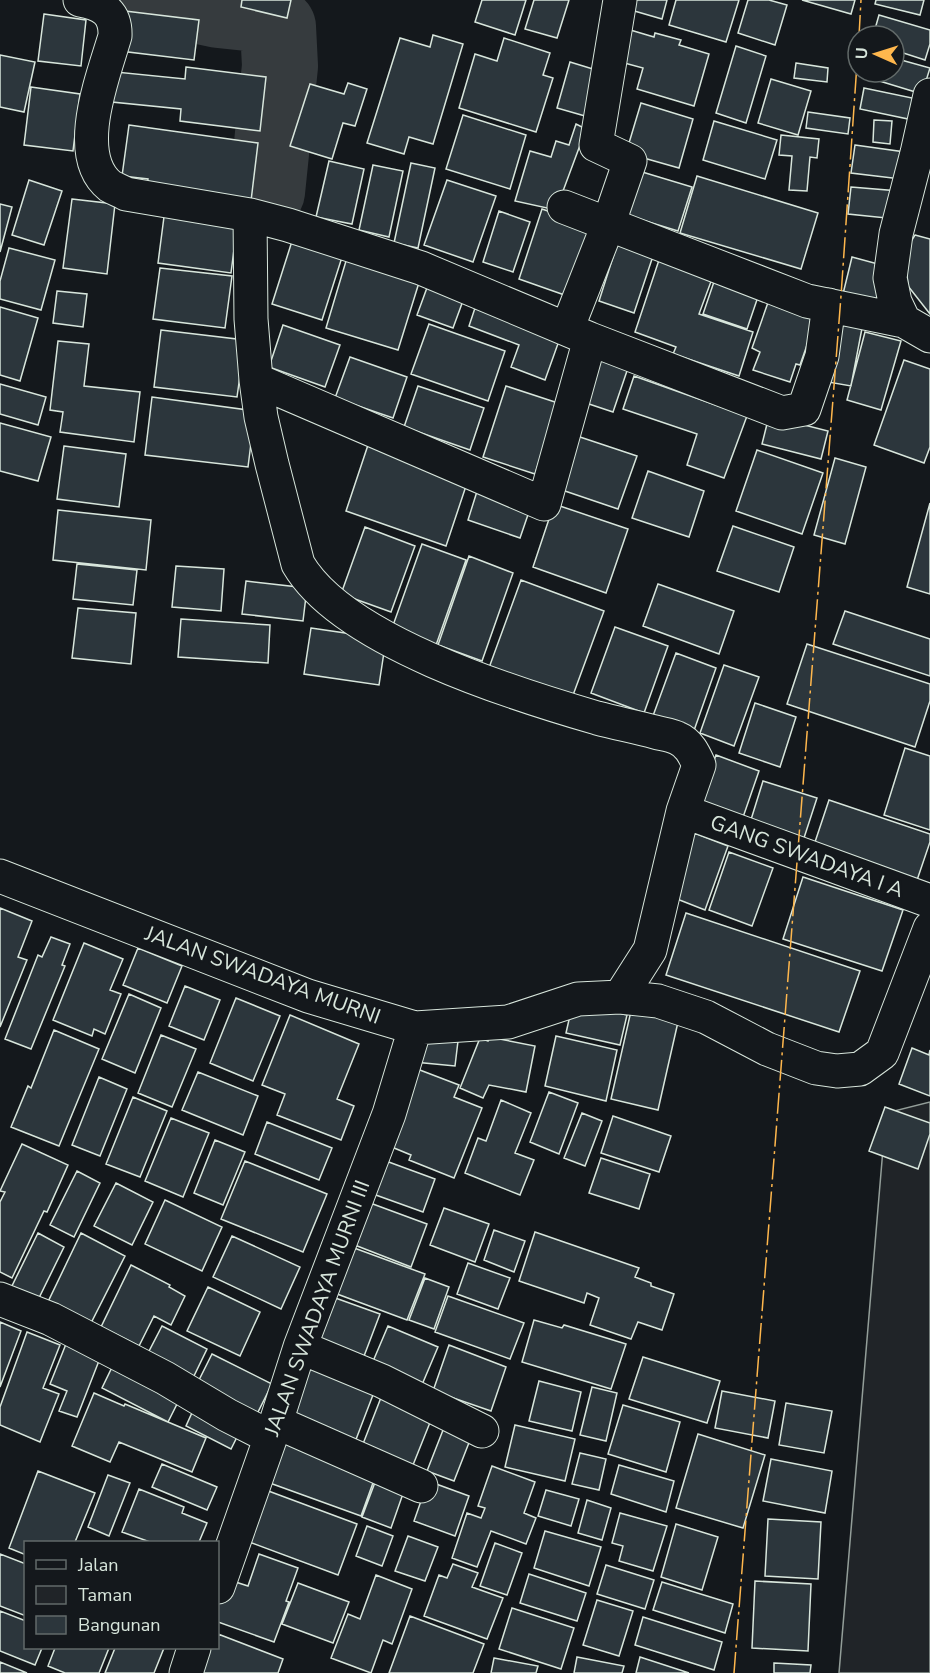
<svg xmlns="http://www.w3.org/2000/svg" width="930" height="1673" font-family="'Nunito Sans',sans-serif">
<style>
.green{fill:#202428;stroke:#939e99;stroke-width:1.5}
.lines{fill:none;stroke-linecap:round;stroke-linejoin:round}
.river{stroke:#363b3e;stroke-width:76}
.building{fill:#2c363c;stroke:#d8e6dc;stroke-width:1.5}
.minor-casing{stroke:#d8e6dc;stroke-width:35}
.minor{stroke:#14181c;stroke-width:33}
.power{stroke:#ffb74d;stroke-width:1.5;stroke-dasharray:21 4.5 3 4.5;stroke-linecap:butt}
.labels{text-anchor:middle;stroke-width:4.5;stroke-linejoin:round;paint-order:stroke}
.street-label{font-size:21px;fill:#d8e6dc;stroke:#14181c}
</style>
<rect width="100%" height="100%" fill="#14181c"/>
<path class="green" d="M930,1102V1673H839L886,1113Z"/>
<g class="lines">
<path class="river" d="M144,0L164,4L181,2L219,10L257,14L278,27L280,66L267,192"/>
</g>
<path class="building" d="M242,0H291L287,18L241,7Z
M482,0H526L515,35L475,22Z
M534,0H569L557,38L525,29Z
M627,0H667L662,19L624,8Z
M676,0H739L726,42L669,25Z
M748,0H769L787,5L775,45L738,33Z
M802,0H855L851,14Z
M876,0H924L920,15L875,4Z
M125,11L199,20L194,60L120,51Z
M44,14L86,20L81,66L38,61Z
M879,15L930,30V44L925,60L894,50V36H873Z
M627,29L654,37L655,33L681,40L679,45L709,54L694,106L637,89L643,68L617,61Z
M433,35L463,44L433,144L409,137L404,154L367,143L400,38L430,47Z
M504,38L550,53L543,75L553,78L536,132L459,108L475,54L497,61Z
M736,46L766,56L746,123L716,113Z
M0,55L35,62L24,112L0,107Z
M894,58L930,68L922,94L863,76L864,72H894Z
M570,62L606,73L592,118L557,108Z
M796,63L828,68L827,82L794,78Z
M186,67L266,77L260,131L180,121L181,109L112,102L116,72L185,79Z
M771,79L811,91L798,135L758,123Z
M348,83L367,89L355,126L343,123L332,159L290,146L310,84L344,94Z
M31,87L80,94L73,151L24,145Z
M864,88L917,99L913,120L860,109Z
M641,103L693,119L679,168L626,153Z
M808,112L850,118L848,134L806,128Z
M463,115L526,135L510,189L446,169Z
M874,120L892,121L890,144L873,142Z
M714,121L777,140L765,179L703,160Z
M576,124L586,129L556,210L515,201L530,151L551,157L556,141L569,145Z
M129,125L258,143L251,201L147,187L148,179L122,176Z
M781,135L819,139L817,158L810,157L807,191L789,190L792,156L779,155Z
M855,145L912,153L909,180L851,173Z
M329,161L364,169L352,224L316,217Z
M411,163L435,168L418,248L394,243Z
M373,165L403,171L389,237L359,230Z
M629,168L692,187L678,231L616,212Z
M697,176L818,213L801,269L680,233Z
M29,180L62,191L44,245L12,235Z
M447,180L496,196L473,262L424,245Z
M851,187L899,191L896,219L848,214Z
M72,199L115,204L107,274L63,268Z
M0,204L12,207L0,252Z
M165,209L238,218L231,273L158,263Z
M542,209L597,228L573,298L519,279Z
M499,211L530,222L513,272L483,262Z
M621,232L657,244L634,313L599,301Z
M915,235L930,239V314L908,286L905,251Z
M293,238L343,254L322,320L272,304Z
M9,248L55,260L41,310L0,299V281Z
M349,251L422,273L398,350L326,328Z
M662,251L716,268L699,314L753,332L739,376L673,354L676,347L635,332Z
M852,257L889,267L878,308L842,298Z
M160,268L232,276L225,328L153,319Z
M718,270L762,285L747,329L703,314Z
M428,285L464,298L453,328L417,315Z
M57,291L87,294L83,327L53,323Z
M771,294L819,311L800,365L796,364L790,382L753,370L760,352L752,348Z
M0,307L38,318L20,381L0,375Z
M475,308L560,338L545,380L511,367L519,345L469,326Z
M835,317L863,323L851,386L822,381Z
M429,324L505,351L488,401L411,374Z
M283,325L340,345L325,387L269,367Z
M161,330L245,340L237,397L154,387Z
M865,332L901,341L881,410L847,400Z
M58,341L89,344L84,386L140,392L134,442L60,432L63,412L50,410Z
M592,353L629,365L613,412L577,400Z
M350,357L407,377L393,418L335,398Z
M904,360L930,369V447L924,463L874,445Z
M634,376L747,416L724,478L687,465L697,434L623,409Z
M0,384L46,397L38,425L0,414Z
M418,386L484,408L470,450L404,427Z
M506,386L558,403L535,474L483,457Z
M152,397L255,411L248,467L145,455Z
M769,416L828,431L821,459L762,444Z
M0,423L51,437L38,481L0,471Z
M577,436L637,456L618,509L559,489Z
M370,439L470,474L446,546L346,511Z
M64,446L126,454L119,507L57,499Z
M757,450L823,473L802,534L736,511Z
M835,458L866,467L845,544L814,535Z
M648,471L704,491L689,537L632,518Z
M479,485L532,503L520,538L468,520Z
M930,503V594L907,587Z
M554,504L628,529L606,593L533,567Z
M58,510L151,520L146,570L53,560Z
M733,526L794,547L779,592L717,571Z
M365,527L415,546L391,612L341,594Z
M422,544L466,560L435,648L391,631Z
M469,556L513,573L482,661L438,645Z
M77,564L137,570L133,605L73,599Z
M176,566L224,569L221,611L172,607Z
M521,580L604,611L569,706L486,676Z
M246,581L307,588L303,621L242,614Z
M658,584L734,611L719,654L643,626Z
M78,608L136,613L131,664L72,658Z
M845,611L930,639V676L833,644Z
M181,619L270,625L268,663L178,657Z
M615,627L668,646L644,713L591,693Z
M311,628L386,639L379,685L304,674Z
M807,644L930,684V701L915,747L787,704Z
M676,653L716,668L691,739L650,724Z
M724,665L759,677L734,746L700,733Z
M755,703L796,717L780,767L739,753Z
M905,748L930,756V830L884,815Z
M716,755L759,771L741,823L697,806Z
M763,781L817,798L802,844L749,826Z
M829,800L930,834V842L914,889L811,854Z
M694,833L728,846L705,910L672,897Z
M729,852L773,868L752,926L709,910Z
M803,877L903,910L882,971L783,939Z
M0,908L32,921L18,957L27,960L0,1027Z
M686,913L860,971L839,1032L666,975Z
M51,937L70,944L62,965L65,966L31,1049L5,1039L38,955L42,957Z
M84,943L123,959L110,990L121,994L105,1034L94,1029L92,1036L53,1020Z
M138,948L182,966L167,1003L123,985Z
M185,986L220,1000L204,1040L169,1026Z
M129,994L161,1008L135,1073L102,1059Z
M236,998L280,1016L253,1081L210,1063Z
M573,1002L627,1015L620,1045L566,1033Z
M631,1011L678,1022L658,1110L611,1099Z
M290,1015L359,1044L337,1099L354,1106L341,1140L277,1115L285,1094L262,1085Z
M54,1030L99,1049L59,1146L11,1127L28,1086L31,1088Z
M161,1035L196,1049L172,1107L138,1093Z
M556,1036L617,1050L606,1101L545,1086Z
M416,1037L458,1041L455,1066L414,1062Z
M489,1037L535,1046L526,1092L489,1085L483,1098L460,1088L480,1038L488,1041Z
M912,1048L929,1055L930,1050V1096L899,1084Z
M412,1067L459,1085L454,1097L482,1108L454,1178L409,1160L411,1155L382,1143Z
M198,1072L258,1096L243,1135L182,1110Z
M99,1077L127,1089L100,1156L72,1145Z
M549,1092L578,1103L559,1154L530,1142Z
M133,1097L167,1111L140,1177L106,1164Z
M501,1100L531,1113L515,1153L534,1160L520,1195L465,1173L478,1138L486,1141Z
M885,1107L930,1123V1134L918,1169L869,1151Z
M582,1113L602,1121L585,1166L564,1158Z
M613,1116L671,1136L659,1172L601,1153Z
M171,1118L209,1133L183,1197L145,1181Z
M267,1122L332,1148L319,1180L255,1154Z
M215,1140L245,1152L223,1205L194,1193Z
M22,1144L68,1165L47,1212L44,1211L12,1278L0,1272V1202L5,1192L0,1191Z
M601,1158L650,1174L639,1209L589,1193Z
M245,1161L327,1194L303,1252L221,1219Z
M386,1161L435,1179L423,1212L373,1194Z
M77,1171L100,1183L74,1237L50,1225Z
M116,1183L153,1202L132,1245L94,1226Z
M165,1200L222,1227L202,1271L145,1244Z
M362,1200L427,1224L411,1267L347,1242Z
M444,1208L489,1224L475,1262L430,1245Z
M494,1230L525,1241L514,1272L484,1260Z
M535,1232L639,1268L635,1277L651,1283V1286L674,1294L662,1330L638,1322L631,1339L590,1325L599,1298L587,1293L584,1303L519,1281Z
M38,1233L64,1247L35,1306L8,1294Z
M81,1233L125,1256L89,1327L46,1306Z
M232,1236L300,1267L281,1309L213,1277Z
M346,1245L425,1274L407,1320L329,1291Z
M468,1263L510,1278L498,1309L457,1294Z
M131,1265L170,1285L169,1287L185,1296L171,1325L154,1316L139,1346L101,1327Z
M425,1278L449,1287L434,1329L409,1320Z
M208,1287L260,1312L240,1356L187,1331Z
M327,1295L380,1314L361,1364L309,1345Z
M448,1296L524,1323L510,1359L435,1332Z
M534,1320L562,1328L564,1325L626,1344L611,1389L522,1362Z
M0,1322L21,1331L0,1387Z
M162,1326L207,1349L192,1380L146,1357Z
M388,1326L438,1347L421,1387L371,1366Z
M27,1332L60,1345L43,1388L59,1394L40,1442L0,1425V1407Z
M70,1334L104,1348L77,1417L59,1411L67,1391L50,1384Z
M449,1345L506,1367L491,1411L433,1391Z
M212,1354L272,1384L254,1420L194,1390Z
M643,1357L720,1381L707,1423L629,1399Z
M116,1359L183,1392L168,1422L102,1388Z
M309,1362L376,1387L355,1442L288,1417Z
M539,1381L581,1392L572,1431L529,1421Z
M592,1387L617,1393L606,1441L580,1435Z
M722,1391L775,1401L768,1438L715,1428Z
M94,1393L124,1406L125,1404L206,1438L192,1472L119,1442L110,1462L72,1446Z
M382,1395L433,1415L411,1470L361,1449Z
M786,1403L832,1411L824,1453L779,1445Z
M196,1404L242,1427L231,1449L186,1426Z
M623,1405L680,1422L666,1472L608,1454Z
M445,1425L472,1435L454,1481L427,1471Z
M515,1425L575,1439L565,1481L505,1467Z
M698,1434L765,1455L743,1528L676,1508Z
M284,1436L378,1469L361,1516L267,1482Z
M580,1453L606,1459L599,1490L572,1484Z
M771,1459L832,1471L825,1513L763,1501Z
M162,1464L217,1487L207,1510L152,1487Z
M619,1465L674,1481L666,1512L611,1494Z
M492,1466L535,1482L524,1513L536,1518L526,1544L491,1531L477,1567L452,1558L467,1513L481,1518L485,1508L478,1506Z
M38,1471L95,1493L75,1542H26V1555L9,1548Z
M108,1475L130,1483L109,1536L88,1527Z
M377,1477L405,1488L391,1528L362,1517Z
M428,1481L469,1496L455,1536L414,1521Z
M255,1486L357,1524L338,1575L236,1537Z
M139,1489L184,1507L182,1513L207,1523L199,1542H150L122,1532Z
M546,1490L579,1499L571,1526L538,1516Z
M587,1500L611,1508L602,1540L578,1533Z
M620,1513L667,1526L653,1571L619,1561L623,1546L612,1543Z
M768,1519L821,1522L818,1579L765,1576Z
M676,1524L718,1537L702,1590L661,1577Z
M367,1526L393,1536L382,1566L356,1556Z
M545,1531L601,1547L589,1586L534,1568Z
M408,1536L438,1547L425,1581L395,1571Z
M495,1543L522,1553L507,1595L480,1586Z
M0,1554L26,1564V1616L0,1606Z
M259,1554L298,1568L286,1601L289,1602L274,1642L218,1622V1593L223,1578L248,1586Z
M453,1564L478,1573L472,1587L503,1598L487,1639L424,1616L439,1575L447,1578Z
M606,1565L654,1580L645,1609L597,1594Z
M529,1574L586,1593L577,1621L520,1603Z
M376,1575L412,1589L392,1644L383,1640L371,1673L331,1658L348,1614L360,1619Z
M755,1581L811,1584L808,1651L752,1648Z
M662,1582L733,1604L725,1633L653,1610Z
M298,1583L349,1602L333,1643L282,1624Z
M597,1600L633,1611L619,1656L583,1645Z
M512,1608L574,1628L561,1669L499,1649Z
M0,1611L26,1621V1648H42L35,1665L0,1651Z
M410,1616L484,1644L473,1673H389Z
M643,1617L722,1642L714,1670L635,1645Z
M218,1634L283,1659L278,1673H190L199,1648H218Z
M55,1648H109L99,1673H65L48,1666Z
M115,1648H164L154,1673H105Z
M577,1657L624,1666L622,1673H574Z
M640,1657L689,1673H636Z
M494,1658L538,1666L536,1673H491Z
M0,1662L27,1673H0Z
M774,1663L811,1665L810,1673H774Z"/>
<g class="lines">
<defs>
<path id="minor" d="M80,0C102,4 116,12 115,36C104,74 71,155 110,186C115,189 121,191 126,194L250,215L251,319L256,380L261,417L272,464L298,564C343,641 514,694 597,718C616,723 636,727 655,732C662,734 671,735 677,738C689,743 694,754 699,765L683,811L650,950L620,997
M930,95L917,153L896,234L890,278L895,302L904,321L930,336
M564,207L807,301L904,321
M250,215L288,225L421,268L590,339L782,413L804,409L822,356L829,305
M567,329L608,225L630,161L596,145L620,0
M256,380L544,504L590,339
M683,811L930,901
M0,876L308,996L415,1028L508,1022L578,999L620,997L658,1001L706,1017L767,1049L816,1068L837,1071L860,1069L882,1053L930,928
M0,1299L51,1319L165,1378L227,1415L270,1437
M300,1347L382,1381L482,1431
M276,1422L421,1486
M218,1587L276,1422L300,1347L389,1114L415,1028
M186,1673L194,1648"/>
</defs>
<use href="#minor" class="minor-casing"/>
<use href="#minor" class="minor"/>
<path class="power" d="M859,36L861,0
M734,1673L841,296L858,49"/>
</g>
<g class="labels">
<g class="street-label">
<text transform="translate(807 856) rotate(20)" y="7">GANG SWADAYA I A</text>
<text transform="translate(263 975) rotate(20)" y="7">JALAN SWADAYA MURNI</text>
<text transform="translate(317 1308) rotate(-70)" y="7">JALAN SWADAYA MURNI III</text>
</g>
</g>
<rect x="24" y="1541" width="195" height="108" fill="#14181c" stroke="#626a69" stroke-width="1.5"/>
<rect x="36" y="1560" width="30" height="9" fill="#14181c" stroke="#626a69" stroke-width="1.5"/>
<text x="78" y="1571" font-size="18" fill="#d8e6dc">Jalan</text>
<rect x="36" y="1586" width="30" height="18" fill="#202428" stroke="#626a69" stroke-width="1.5"/>
<text x="78" y="1601" font-size="18" fill="#d8e6dc">Taman</text>
<rect x="36" y="1616" width="30" height="18" fill="#2c363c" stroke="#626a69" stroke-width="1.5"/>
<text x="78" y="1631" font-size="18" fill="#d8e6dc">Bangunan</text>
<g transform="translate(876 54) rotate(273)"><circle r="28" fill="#14181c" stroke="#626a69" stroke-width="1.5"/>
<path d="M0-4.5L10 22L0 15L-10 22Z" fill="#ffb74d"/>
<text y="-9" font-size="16" font-weight="bold" text-anchor="middle" fill="#d8e6dc">U</text>
</g>
</svg>
